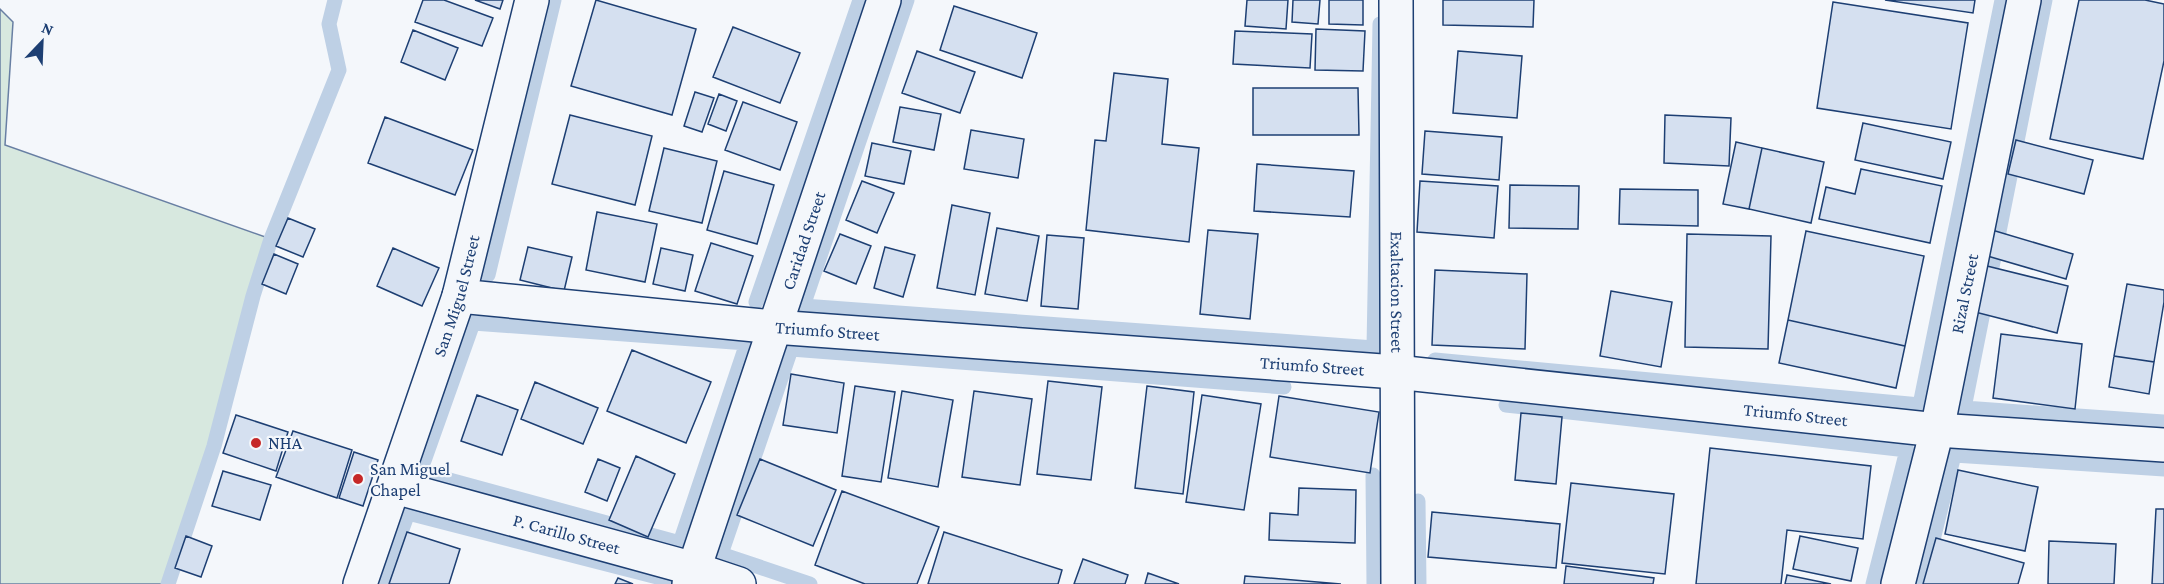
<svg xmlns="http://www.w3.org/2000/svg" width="2164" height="584" font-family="'Crimson Pro',serif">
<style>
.green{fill:#d7e8df;stroke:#687fa3;stroke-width:1.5}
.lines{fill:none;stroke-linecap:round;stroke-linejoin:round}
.stream{stroke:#bed0e5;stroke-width:15}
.building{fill:#d5e0f0;stroke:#1d3f73;stroke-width:1.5}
.minor-casing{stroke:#1d3f73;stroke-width:36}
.minor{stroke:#f4f7fb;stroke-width:33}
.poi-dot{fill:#c62828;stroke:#f4f7fb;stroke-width:2}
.labels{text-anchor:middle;stroke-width:4.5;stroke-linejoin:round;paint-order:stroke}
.street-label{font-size:18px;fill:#1d3f73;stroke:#f4f7fb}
.poi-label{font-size:18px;fill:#1d3f73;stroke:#f4f7fb;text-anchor:start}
</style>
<rect width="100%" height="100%" fill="#f4f7fb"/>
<path class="green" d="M0,9L13,22L5,145L271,239L253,296L214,446L168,584H0Z"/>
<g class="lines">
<path class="stream" d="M907,0L803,306L1374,348L1380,24
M2045,0L1964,408L2164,422
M488,275L554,0
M756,302L860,0
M473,323L747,343L680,543L420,472Z
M1435,360L1920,405L2002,0
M1506,405L1907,450L1873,584
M1373,475L1374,584
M1418,501L1419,584
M168,584L214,446L253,296L271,239L339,70L329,24L335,0
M382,584L408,513L669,580
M810,584L721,554L791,349L1284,387
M1922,584L1954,455L2164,469"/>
</g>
<path class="building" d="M423,0H444L493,18L482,46L415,22Z
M475,0H503L500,9Z
M596,0L696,29L672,115L571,86Z
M1247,0H1288L1286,29L1245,26Z
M1293,0H1320L1318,24L1292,22Z
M1329,0H1363V25L1329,24Z
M1443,0H1534L1533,27L1443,25Z
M1885,0H1975L1973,13Z
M2079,0H2145L2164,4V61L2143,159L2050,139Z
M1833,2L1968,23L1951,129L1817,108Z
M954,6L1037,33L1022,78L940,50Z
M733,27L800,53L780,103L713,77Z
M1316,29L1365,31L1363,71L1315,70Z
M413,30L458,48L445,80L401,62Z
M1235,31L1312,34L1310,68L1233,64Z
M917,51L975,72L960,113L902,93Z
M1458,51L1522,56L1517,118L1453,113Z
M1114,73L1168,79L1162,144L1199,148L1189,242L1086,230L1095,140L1106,141Z
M1253,88H1358L1359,135H1253Z
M695,92L714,98L702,132L684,126Z
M719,94L737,101L726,131L708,124Z
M743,102L797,122L780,170L725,150Z
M900,107L941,114L934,150L893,142Z
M570,115L652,136L635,205L552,184Z
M1665,115L1731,118L1729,166L1664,163Z
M385,117L473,150L455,195L368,163Z
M1863,123L1951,142L1943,179L1855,160Z
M971,130L1024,139L1018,178L964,169Z
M1425,131L1502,137L1499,180L1422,174Z
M2016,140L2093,160L2084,194L2008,174Z
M1736,142L1762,148L1749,209L1723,204Z
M872,143L911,151L904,184L865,176Z
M664,148L717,161L702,223L649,211Z
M1762,148L1824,162L1811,223L1749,209Z
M1257,164L1354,171L1350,217L1254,211Z
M1861,169L1942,186L1930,243L1819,219L1826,187L1855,194Z
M724,171L774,185L757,244L707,230Z
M862,181L894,193L877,233L846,220Z
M1420,181L1498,186L1494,238L1417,232Z
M1510,185L1579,186L1578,229L1509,228Z
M1620,189L1698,190V226L1619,224Z
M952,205L990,213L975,295L937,288Z
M597,212L657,224L645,282L586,270Z
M288,218L315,229L303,257L276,246Z
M997,228L1039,236L1027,301L985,294Z
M1208,230L1258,234L1250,319L1200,314Z
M1992,230L2073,254L2066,279L1984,255Z
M1806,231L1924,256L1905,346L1788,320Z
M840,234L871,246L856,284L824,271Z
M1687,234L1771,236L1768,349L1685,347Z
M1047,235L1084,238L1078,309L1041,306Z
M711,243L753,256L737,304L695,291Z
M528,247L572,257L564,291L520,280Z
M885,247L915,255L903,297L874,288Z
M393,248L439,268L422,306L377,286Z
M661,248L693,255L685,291L653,284Z
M274,254L298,264L286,294L262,284Z
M1987,266L2068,286L2057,333L1975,312Z
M1435,270L1527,274L1525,349L1432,345Z
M2127,284L2164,290V302L2154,362L2114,356Z
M1611,291L1672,302L1661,367L1600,356Z
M1788,320L1905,346L1896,388L1779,363Z
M2001,334L2082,344L2075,409L1993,398Z
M632,350L711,382L686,443L607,411Z
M2114,356L2154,362L2149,394L2109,387Z
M791,374L844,383L837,433L783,425Z
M1048,381L1102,387L1091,480L1037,474Z
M535,382L598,408L583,444L521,419Z
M855,386L895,392L881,482L842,476Z
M1147,386L1194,392L1183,494L1135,488Z
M902,391L953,400L938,487L888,478Z
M974,391L1032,399L1020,485L962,477Z
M477,395L518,410L502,455L461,441Z
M1202,395L1261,404L1244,510L1186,502Z
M1279,396L1379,412L1370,473L1270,457Z
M1521,413L1562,417L1556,484L1515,480Z
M236,415L288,432L276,471L223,453Z
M293,431L352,450L337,498L276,477Z
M1710,448L1871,466L1863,539L1787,530L1781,584H1696Z
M354,452L378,460L363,506L339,498Z
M636,456L675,474L648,537L609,520Z
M598,459L620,468L607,501L585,492Z
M760,459L836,490L813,546L737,515Z
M1958,470L2038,487L2025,551L1945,534Z
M223,471L271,485L260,520L212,506Z
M1571,483L1674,494L1665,574L1562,563Z
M1299,488L1356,490L1355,543L1269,540L1270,513L1298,515Z
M842,491L939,527L917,584H865L815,565Z
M2156,509H2164V584H2152Z
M1432,512L1560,524L1556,568L1428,557Z
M407,532L460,549L449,584H389Z
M944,532L1062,570L1058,584H928Z
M186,536L212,546L201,577L175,568Z
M1800,536L1858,548L1851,581L1793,569Z
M1936,538L2024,563L2018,584H1923Z
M2049,541L2116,544L2114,584H2048Z
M1083,559L1128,575L1125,584H1074Z
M1566,566L1654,578L1653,584H1564Z
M1148,573L1179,584H1145Z
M1787,575L1831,584H1785Z
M1245,576L1341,584H1244Z
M618,578L633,584H615Z"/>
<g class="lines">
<defs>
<g id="minor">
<path id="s1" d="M1396,0L1398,584"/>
<path id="s2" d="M459,296L774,327L1396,372L1937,430L2164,445"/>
<path id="s3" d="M395,487L694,569L739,584"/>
<path id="s4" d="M360,584L459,296L532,0"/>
<path id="s5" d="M689,584L884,0"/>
<path id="s6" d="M1898,584L1937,430L2024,0"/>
</g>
</defs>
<use href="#minor" class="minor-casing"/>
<use href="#minor" class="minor"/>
</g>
<g class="poi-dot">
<circle cx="256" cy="443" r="6"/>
<circle cx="358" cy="479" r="6"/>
</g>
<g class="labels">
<g class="street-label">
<text dy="6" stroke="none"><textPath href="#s5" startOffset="362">Caridad Street</textPath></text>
<text dy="6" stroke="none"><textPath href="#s1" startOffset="292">Exaltacion Street</textPath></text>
<text dy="6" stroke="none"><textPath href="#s6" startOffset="298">Rizal Street</textPath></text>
<text dy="6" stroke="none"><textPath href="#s4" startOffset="304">San Miguel Street</textPath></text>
<text dy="6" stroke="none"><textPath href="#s2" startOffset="370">Triumfo Street</textPath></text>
<text dy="6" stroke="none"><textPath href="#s2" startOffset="856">Triumfo Street</textPath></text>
<text dy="6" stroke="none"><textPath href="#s2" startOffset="1342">Triumfo Street</textPath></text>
<text dy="6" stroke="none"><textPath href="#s3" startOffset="178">P. Carillo Street</textPath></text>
</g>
<g class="poi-label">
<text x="268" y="449">NHA</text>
<text x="370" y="475">San Miguel<tspan x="370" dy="21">Chapel</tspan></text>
</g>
</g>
<g transform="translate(42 42) rotate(23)" stroke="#f4f7fb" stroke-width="4.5" paint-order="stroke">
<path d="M0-4.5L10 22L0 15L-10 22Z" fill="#1d3f73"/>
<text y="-9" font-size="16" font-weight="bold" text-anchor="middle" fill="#1d3f73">N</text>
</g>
</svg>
